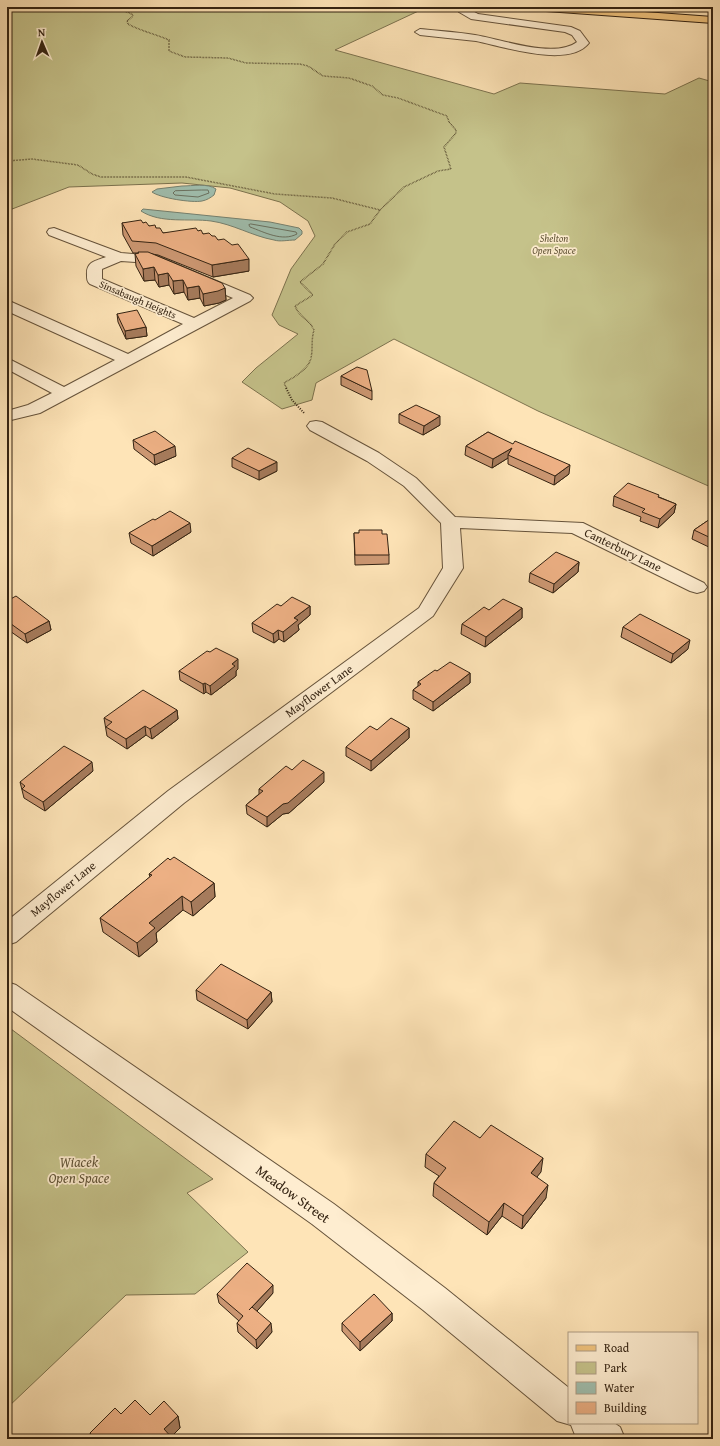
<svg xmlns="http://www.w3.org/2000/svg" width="720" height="1446" font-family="'Gentium Book Plus',serif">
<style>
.green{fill:#c5c28a;stroke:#7c724e}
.water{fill:#a0bfaf;stroke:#758170}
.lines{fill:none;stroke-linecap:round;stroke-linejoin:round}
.shore{stroke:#6a7160;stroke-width:1}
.minor-casing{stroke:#66533b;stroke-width:2}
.major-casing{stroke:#342312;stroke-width:2}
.path-far1{stroke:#342312;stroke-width:1.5;stroke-dasharray:0.5 1;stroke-linecap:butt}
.path{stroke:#342312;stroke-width:2;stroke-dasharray:1 1.5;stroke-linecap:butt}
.minor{fill:#feedd0;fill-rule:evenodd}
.major{fill:#efc27c;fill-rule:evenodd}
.wall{fill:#cc9772;stroke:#342312}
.shaded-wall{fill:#a67b5c;stroke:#342312}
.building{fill:#edb084;stroke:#342312}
.labels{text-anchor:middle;stroke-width:3.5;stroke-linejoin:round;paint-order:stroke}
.far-park-label{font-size:10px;font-style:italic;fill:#605336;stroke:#feedd0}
.far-street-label{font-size:10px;fill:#342312;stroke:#feedd0}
.street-label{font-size:12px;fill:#342312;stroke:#feedd0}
.near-park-label{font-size:14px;font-style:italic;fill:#605336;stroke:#feedd0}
.near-street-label{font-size:14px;fill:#342312;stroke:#feedd0}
</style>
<rect width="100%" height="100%" fill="#fee4b7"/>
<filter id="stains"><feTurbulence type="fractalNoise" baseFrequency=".005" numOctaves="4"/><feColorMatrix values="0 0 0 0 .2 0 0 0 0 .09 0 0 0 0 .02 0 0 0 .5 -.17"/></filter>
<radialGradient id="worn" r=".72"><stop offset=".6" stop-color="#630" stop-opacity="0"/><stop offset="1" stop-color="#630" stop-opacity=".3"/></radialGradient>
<path class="green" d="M7,7H427L335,50L494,94L520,83L665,94L699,78L713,82V488L538,411L394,339L316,383L312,400L282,409L242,382L256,368L298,334L279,325L272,315L291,269L315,236L308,221L280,202L230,188L182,183L69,187L7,211Z
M7,1026L213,1179L187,1193L248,1252L195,1294L126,1295L7,1408Z"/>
<path class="water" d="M182,186C192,186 208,183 216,189L214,195C210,198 207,200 202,201C192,203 160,198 152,192L157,189Z
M143,209L270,222L299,228L302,231V234L295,240C288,240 280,242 274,240C252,236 233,224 211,221C189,218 161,224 141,211Z"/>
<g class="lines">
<path class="shore" d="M202,190H208L209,193L198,197L175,195L173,193L175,191Z
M251,224L296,232L297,234C282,242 264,232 250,227L249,225Z"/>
<defs>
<path id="minor" d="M459,7H469V9L478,14L571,27L580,31L589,43C569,69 502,46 476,41C457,39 438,37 420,35L415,32L420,29C438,31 457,32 475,35C501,39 554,59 577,42L572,35L565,32L471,19L459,12Z
M54,228L121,253L157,256L250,295L253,298L250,301L40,413L7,421V411L28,405L52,393L7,369V358L64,387L115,360L7,311V300L128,354L183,324L90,284C87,281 87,279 87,275C86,262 95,261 106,257L49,235L47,232L49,229ZM121,261L150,263L233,298L194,318L102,279V269Z
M316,421L322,422L379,453L416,478L455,517L583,523L704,583L707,587L704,591L697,593L690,591L572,533L460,528L463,568L433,616L184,803L16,942L7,945V921L168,791L419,608L443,568L441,523L404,486L367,461L310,430L307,426L310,422Z
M7,982L16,985L334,1204L445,1288L569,1388V1423H614L620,1427L625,1439H581L575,1435L571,1425L557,1421L423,1310L312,1224L7,1007Z"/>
<path id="major" d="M527,7H576L713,17V23L532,10Z"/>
</defs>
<use href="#minor" class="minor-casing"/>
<use href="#major" class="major-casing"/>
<path class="path-far1" d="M114,7L132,14L133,16L127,21L128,24C141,31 155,34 169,40V51L185,57L228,58L246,63L300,64L308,66L323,76L349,78L372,86L383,95L398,98L447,116L449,122L456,130V133L444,147L451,169L438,171L404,187L380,210L370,224L347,232L335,244L323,264L300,282L313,295L295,306C300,318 309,319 314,330C311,340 313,349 311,358C308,370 294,377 284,383L287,389
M7,161L32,159L78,165L92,174L101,177H186L275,194L332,198L380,210"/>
<path class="path" d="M286,388L292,400L305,414"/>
<use href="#minor" class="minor"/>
<use href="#major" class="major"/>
</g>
<path class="wall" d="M122,223H143L149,226L156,228L163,233L198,231L203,234L212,236L218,240L249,271L213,277L158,255L152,254L225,288L226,300L219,303L204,306L200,298L188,300L184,292L174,294L169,285L159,287L155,280L144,281L136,266L135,254L138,253H133L123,235Z
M117,314L146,327L147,336L126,339L118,322Z
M341,376L372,391V400L341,385Z
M399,414L440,425L423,435L399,423Z
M488,432L569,474L554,485L508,464V458L492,468L465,455L466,446Z
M133,440L176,456L155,465L134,449Z
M232,458L277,471L259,480L232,467Z
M614,496L659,497L676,504L674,513L658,528L640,521L641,517L613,506Z
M713,517V549L692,539L694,530Z
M155,520L191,532L153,556L131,543L129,533Z
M354,533L382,534L389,555V564L355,565Z
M579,562L578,572L553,593L529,582L530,573Z
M7,601L49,621L51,630L27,643L7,629Z
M281,606H310V615L298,625L299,630L284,642L279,639L274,643L253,632L252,623Z
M522,608V618L485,647L461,634L462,624L489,610Z
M623,627L688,649L671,663L621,637Z
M238,669L236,671V676L211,695L206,692L204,694L180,680L179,671Z
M437,671L470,673V683L433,711L413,699V690L418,686V682Z
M177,710L178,719L152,739L146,735L127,749L107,736L104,718Z
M409,728V738L371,771L346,756V747L377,730Z
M292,770L324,782L289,813L283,814L267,827L247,814L246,805L259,794V789Z
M93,771L45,811L24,798L20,782Z
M170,860L214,883L215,897L193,916L183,910L156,933L157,942L139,957L103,932L100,918L150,877L149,874Z
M196,990L271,992L272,1002L248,1029L197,1000Z
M480,1138L541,1172L536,1177L546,1198L522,1229L502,1216L487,1235L433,1196L434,1183L439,1176L425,1167L426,1154Z
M273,1293L257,1311L272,1332L257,1349L238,1332L237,1323L239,1321L219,1303L217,1294Z
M392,1313V1321L360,1351L342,1331V1323Z
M121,1414L178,1416L180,1428L171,1437L173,1439H92L90,1433Z"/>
<path class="shaded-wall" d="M249,259V271L213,277L212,265Z
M154,267L155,280L144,281L143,269Z
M168,273L169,285L159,287L158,275Z
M183,280L184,292L174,294L173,281Z
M199,286L200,298L188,300L187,288Z
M225,288L226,300L219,303L204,306L203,294Z
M146,327L147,336L126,339L125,331Z
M440,416V425L423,435L424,426Z
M175,446L176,456L155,465L154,455Z
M512,448L508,455V458L492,468L493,459Z
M277,462V471L259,480V471Z
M570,465L569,474L554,485L555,476Z
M676,504L674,513L658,528L660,519Z
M190,523L191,532L153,556L152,546Z
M579,562L578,572L553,593L554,584Z
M310,606V615L298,625L299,630L284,642L283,632L294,618Z
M522,608V618L485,647L486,637Z
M49,621L51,630L27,643L25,634Z
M278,630L279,639L274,643L273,634Z
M690,640L688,649L671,663L673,654Z
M238,659V669L236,671V676L211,695L210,686L232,664Z
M470,673V683L433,711V702Z
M205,683L206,692L204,694L203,684Z
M177,710L178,719L152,739L150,729Z
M145,726L146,735L127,749L126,739Z
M409,728V738L371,771V761Z
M92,762L93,771L45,811L43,802Z
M324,772V782L289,813L283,814L267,827V817L283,804Z
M214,883L215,897L193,916L191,902Z
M182,896L183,910L156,933L157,942L139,957L137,943L149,923Z
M271,992L272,1002L248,1029L247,1020Z
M543,1158L541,1172L529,1187L531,1173Z
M548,1185L546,1198L522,1229L523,1216Z
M504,1203L502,1216L487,1235L489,1222Z
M273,1285V1293L250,1319L249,1310Z
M392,1313V1321L360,1351V1342Z
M271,1323L272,1332L257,1349L256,1340Z
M178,1416L180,1428L169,1439L164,1429Z"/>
<path class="building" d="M141,220L143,223L146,222L149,226L155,225L156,228H160L163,233L196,228L198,231L201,230L203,234L209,233L212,236H215L218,240L224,239L232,245L238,244L249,259L212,265L156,243L132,241L122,223Z
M138,252H148L222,283L225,288L218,291L203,294L199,286L187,288L183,280L173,281L168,273L158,275L154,267L143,269L135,254L139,253Z
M137,310L146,327L125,331L117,314Z
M357,367L367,370L372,391L341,376Z
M416,405L440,416L424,426L399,414Z
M155,431L175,446L154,455L133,440Z
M488,432L513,444L515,441L570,465L555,476L508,455L512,448L493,459L466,446Z
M248,448L277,462L259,471L232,458Z
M628,483L659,495L658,497L676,504L660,519L642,512L645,509L614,496Z
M170,511L190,523L152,546L129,533L153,519L155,520Z
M713,517V539L694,530Z
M359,530H382V534H387L389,555H355L354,533H359Z
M556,552L579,562L554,584L530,573Z
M16,596L49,621L25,634L7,621V601Z
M292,597L310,606L294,618L298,620L283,632L278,630L273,634L252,623L277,604L281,606Z
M503,599L522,608L486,637L462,624L484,607L489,610Z
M640,614L690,640L673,654L623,627Z
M216,648L238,659L232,664L235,666L210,686L205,683L203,684L179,671L207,651L210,652Z
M450,662L470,673L433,702L413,690L421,684L418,682L435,670L437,671Z
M143,690L177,710L150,729L145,726L126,739L106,727L112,722L104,718Z
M391,718L409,728L371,761L346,747L370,726L377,730Z
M64,746L92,762L43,802L22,789L25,786L20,782Z
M303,760L324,772L288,803L283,804L267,817L246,805L263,791L259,789L286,766L292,770Z
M174,857L214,883L191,902L182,896L149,923L155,928L137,943L100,918L152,875L149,874L168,858L170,860Z
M221,964L271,992L247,1020L196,990Z
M454,1121L480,1138L491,1125L543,1158L531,1173L548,1185L523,1216L504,1203L489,1222L434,1183L446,1168L426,1154Z
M247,1263L273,1285L249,1310L252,1307L271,1323L256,1340L237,1323L243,1316L217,1294Z
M374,1294L392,1313L360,1342L342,1323Z
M135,1400L150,1415L164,1401L178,1416L164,1429L173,1439H96L90,1433L115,1408L121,1414Z"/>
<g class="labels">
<g class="far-park-label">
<text x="554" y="242">Shelton<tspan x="554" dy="12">Open Space</tspan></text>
</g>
<g class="far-street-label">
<text transform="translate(138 299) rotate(23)" y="4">Sinsabaugh Heights</text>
</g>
<g class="street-label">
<text transform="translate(623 550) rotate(26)" y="4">Canterbury Lane</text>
<text transform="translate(319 691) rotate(-36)" y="4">Mayflower Lane</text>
<text transform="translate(63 889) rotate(-39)" y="4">Mayflower Lane</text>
</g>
<g class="near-park-label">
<text x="79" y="1167">Wiacek<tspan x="79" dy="16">Open Space</tspan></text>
</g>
<g class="near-street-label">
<text transform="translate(293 1194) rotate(36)" y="5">Meadow Street</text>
</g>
</g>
<rect width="720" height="1446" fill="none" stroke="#fee4b7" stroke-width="24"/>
<rect x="8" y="8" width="704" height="1430" fill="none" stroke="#342312" stroke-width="2"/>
<rect x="12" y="12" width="696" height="1422" fill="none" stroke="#342312"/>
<rect x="568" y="1332" width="130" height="92" fill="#feedd0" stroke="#ad9c84"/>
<rect x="576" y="1345" width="20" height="6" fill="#efc27c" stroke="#ad9c84"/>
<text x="604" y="1352" font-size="12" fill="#342312">Road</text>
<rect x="576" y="1362" width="20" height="12" fill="#c5c28a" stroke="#ad9c84"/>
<text x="604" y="1372" font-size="12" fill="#342312">Park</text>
<rect x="576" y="1382" width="20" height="12" fill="#a0bfaf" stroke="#ad9c84"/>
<text x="604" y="1392" font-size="12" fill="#342312">Water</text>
<rect x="576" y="1402" width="20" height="12" fill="#edb084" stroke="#ad9c84"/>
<text x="604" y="1412" font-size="12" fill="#342312">Building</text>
<g transform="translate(42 42) rotate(358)" stroke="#feedd0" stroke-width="3" paint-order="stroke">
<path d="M0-3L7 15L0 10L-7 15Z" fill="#342312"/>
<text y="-6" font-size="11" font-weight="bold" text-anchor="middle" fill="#342312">N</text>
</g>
<rect width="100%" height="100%" filter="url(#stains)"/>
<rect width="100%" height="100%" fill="url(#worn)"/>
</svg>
